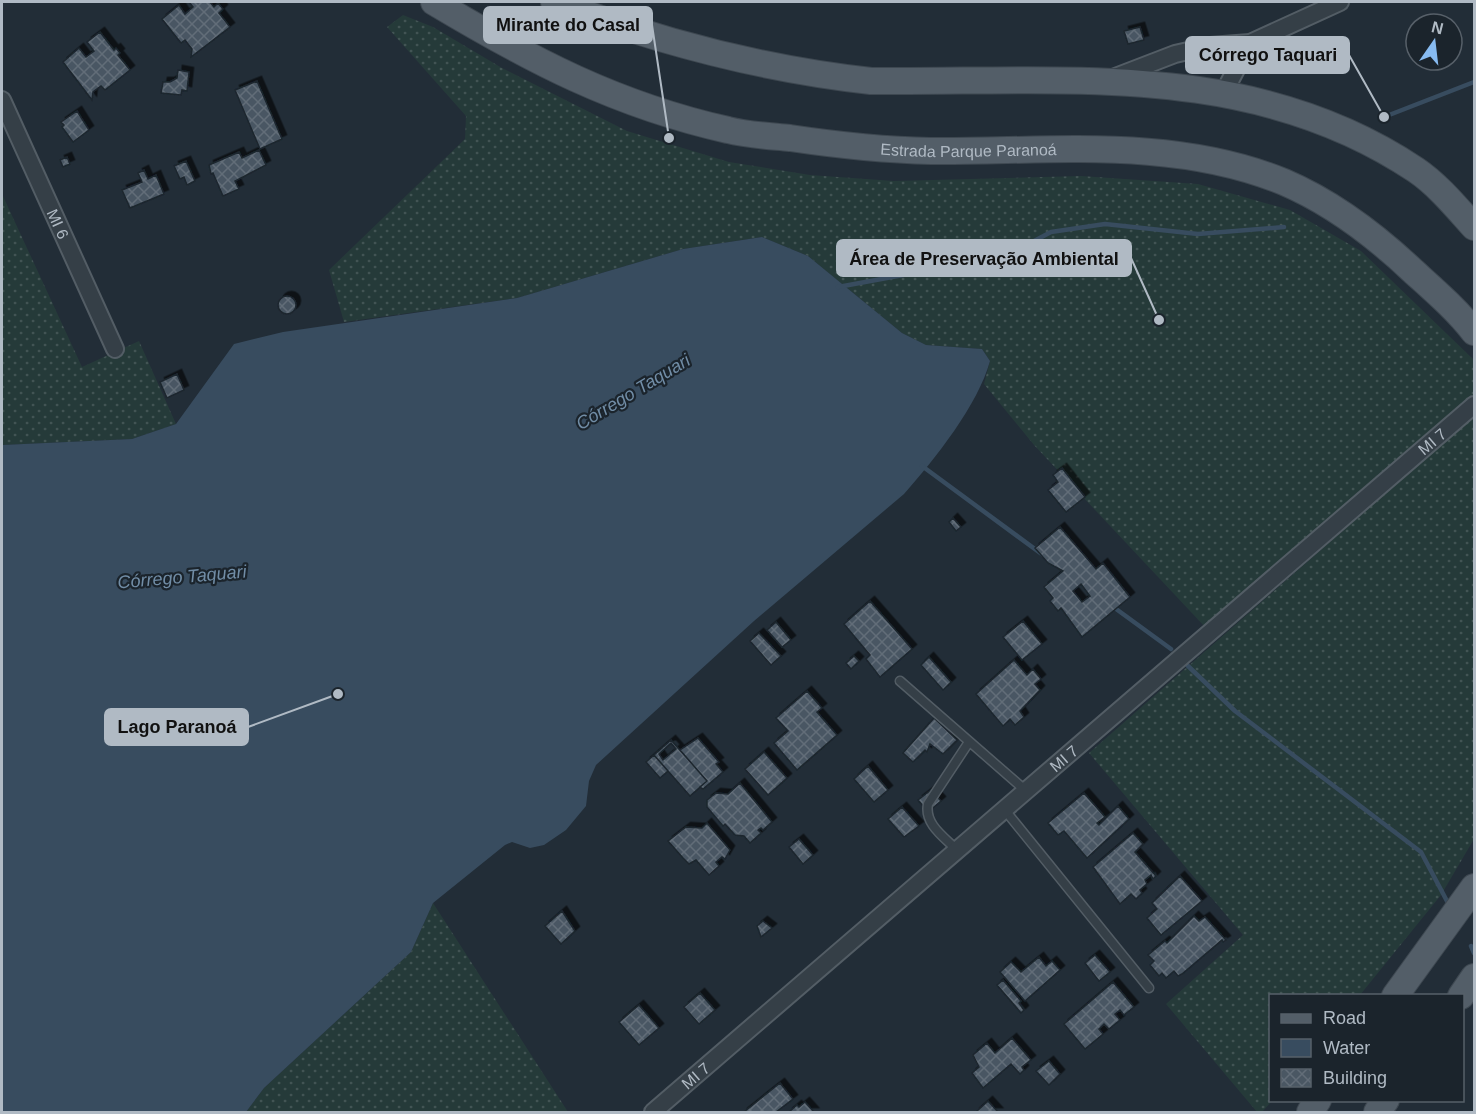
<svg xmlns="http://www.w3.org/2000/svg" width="1476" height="1114" font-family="Helvetica,sans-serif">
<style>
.grass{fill:url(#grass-dots)}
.water{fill:#384c5f}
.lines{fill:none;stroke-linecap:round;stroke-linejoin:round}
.stream{stroke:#384c5f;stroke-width:4.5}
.building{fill:url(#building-cross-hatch);stroke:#1c262e;stroke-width:1.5;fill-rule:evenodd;filter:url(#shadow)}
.lane-casing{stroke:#535d65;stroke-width:11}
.street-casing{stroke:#535d65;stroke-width:20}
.primary-casing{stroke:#3e4851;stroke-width:28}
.lane{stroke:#353f47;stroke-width:8}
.street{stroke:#353f47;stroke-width:16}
.primary{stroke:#535e68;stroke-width:26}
.labels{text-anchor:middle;stroke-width:4.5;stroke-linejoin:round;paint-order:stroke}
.street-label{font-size:16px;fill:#b0bac4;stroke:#1b242c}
.water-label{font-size:18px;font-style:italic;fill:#718da6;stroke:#1b242c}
.leader{fill:none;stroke:#b0bac4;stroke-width:2}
.callout-dot{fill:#b0bac4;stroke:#1b242c;stroke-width:2}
.callout{fill:#b0bac4;stroke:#b0bac4;stroke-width:2}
.callout-label{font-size:18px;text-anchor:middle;font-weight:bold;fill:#111}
</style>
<defs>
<pattern id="grass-dots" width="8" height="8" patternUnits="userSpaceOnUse" patternTransform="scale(1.5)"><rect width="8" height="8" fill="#253a39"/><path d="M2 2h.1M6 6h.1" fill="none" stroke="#425454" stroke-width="1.8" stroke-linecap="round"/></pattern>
<pattern id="building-cross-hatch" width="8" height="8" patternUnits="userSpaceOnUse" patternTransform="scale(1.5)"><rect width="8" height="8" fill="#4a5763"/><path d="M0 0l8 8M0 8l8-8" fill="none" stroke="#626d78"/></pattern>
<filter id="shadow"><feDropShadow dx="4.5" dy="-4.5" stdDeviation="0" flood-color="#0009"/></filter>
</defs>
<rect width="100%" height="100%" fill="#222d37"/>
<path class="grass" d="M403,15L433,27L502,68L627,131L729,162L810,175L894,181L1081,176L1198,184L1290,210L1361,251L1474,360V398L1206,628L1034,445L984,384L990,361L982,349L926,345L902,333L808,256L762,237L683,249L517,298L344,322L329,270L465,139L466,116L387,27Z
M2,194L82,367L139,341L176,424L132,439L2,445Z
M1474,416V839L1441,895L1360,995L1270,996L1272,1101L1262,1112H1257L1166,1004L1243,935L1089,753Z
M433,903L568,1112H246L264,1088L411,952Z"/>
<path class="water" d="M762,237L808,256L902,333L926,345L982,349L990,361C978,405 935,459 904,494L754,621L596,765L589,781L586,806L566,830L544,845L530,848L512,842L505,845L433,903L411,952L264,1088L246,1112H2V445L132,439L176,424L234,344L283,332L517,298L683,249Z"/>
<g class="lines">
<path class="stream" d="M1384,117L1474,82
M838,287L963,264L1021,248L1051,232L1105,224L1198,234L1284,227
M922,466L1043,555
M1112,606L1171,649
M1188,666L1235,711L1421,852L1448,903
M1471,946L1474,953"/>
</g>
<path class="building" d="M189,2H210L214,7L218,3L223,9L219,13L230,27L191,57L192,49L185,40L181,43L162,19L179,5L185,14L193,7Z
M1140,27L1144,40L1128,44L1124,31Z
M100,32L114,50L116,48L120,53L118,55L130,70L105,90L101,86L93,92L92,100L63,62L79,48L86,57L94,51L87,42Z
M178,70L189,72L187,91L182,90L181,95L161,93L163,82H170L177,78Z
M257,81L282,139L260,149L235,90Z
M77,111L89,130L73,142L62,127L64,125L61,122Z
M259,150L266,165L235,181L239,189L223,196L213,173L211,174L209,165L239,152L242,158Z
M67,157L70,164L63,167L60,160Z
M186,161L195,181L187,185L184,177L180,179L174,166Z
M144,170L148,179L156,175L164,194L130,208L122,190L142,182L138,173Z
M278 305a9 9 0 1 1 18 0a9 9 0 1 1-18 0Z
M177,374L184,390L167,398L160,382Z
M1062,468L1085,497L1066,512L1048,490L1058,482L1053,475Z
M953,518L961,527L956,531L949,522Z
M1060,527L1096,569L1103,563L1130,597L1082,637L1061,608L1058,611L1050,601L1053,598L1044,587L1063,571L1048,563L1035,548ZM1081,584L1090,596L1082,602L1073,591Z
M870,601L912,649L880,677L866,659L870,655L844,624Z
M1023,621L1042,644L1022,660L1003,637Z
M776,622L791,640L782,647L767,630Z
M759,633L781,656L771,665L750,641Z
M854,656L859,661L851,669L846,663Z
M929,657L951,682L943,690L921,665Z
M1014,660L1027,675L1033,669L1041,679L1035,684L1040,690L1020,711L1024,717L1015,725L1010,719L1003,726L976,694Z
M807,691L822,708L817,712L837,735L797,770L774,743L788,731L776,718Z
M934,718L957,740L943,754L930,744L927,752L925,750L913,762L903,753Z
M698,738L719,762L716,764L723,772L703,789L700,787L707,781L680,750Z
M671,740L707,781L690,796L654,755ZM671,743L676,749L663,760L659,754Z
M764,752L787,778L768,795L745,769Z
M654,755L668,771L660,778L646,762Z
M868,766L888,790L874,802L854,779Z
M740,783L772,822L763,830L761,828L758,830L761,833L750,843L744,836L735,835L725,824L723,826L707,807V800L716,793L728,794Z
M931,790L941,801L928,812L918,800Z
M1084,793L1105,817L1097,823L1099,825L1118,806L1129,819L1087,858L1064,831L1058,835L1048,823Z
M902,807L919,826L904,837L888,819Z
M707,823L730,850L725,859L722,857L716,862L719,866L709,875L696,860L689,864L683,858L668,841L686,827L702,828Z
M1133,833L1143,844L1135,852L1156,876L1153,879L1151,875L1145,880L1147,884L1140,890L1142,893L1136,899L1131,894L1120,904L1093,867Z
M799,839L813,855L803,864L789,847Z
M1180,876L1202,901L1161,935L1147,918L1157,909L1152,903Z
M562,911L575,931L561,944L545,926Z
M1194,916L1199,921L1205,917L1226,940L1223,942L1222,940L1182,974L1178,976L1174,971L1166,978L1162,973L1159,976L1150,965L1154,961L1148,955L1165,941L1167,943Z
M763,921L772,928L761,937L757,926Z
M1095,955L1110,972L1099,981L1085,963Z
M1039,957L1046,966L1052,961L1060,970L1025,1001L1000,972L1011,962L1021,972Z
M1003,980L1021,1001L1019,1003L1024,1010L1021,1013L997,985Z
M1113,982L1134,1007L1124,1015L1120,1010L1115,1014L1120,1020L1109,1029L1104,1024L1099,1029L1103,1034L1085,1049L1064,1024Z
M700,993L715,1010L699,1024L684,1007Z
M639,1005L659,1028L639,1045L619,1022Z
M1012,1038L1031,1060L1022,1067L1024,1070L1020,1074L1011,1064L983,1088L972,1073L979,1067L973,1055L987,1043L995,1053Z
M1049,1061L1060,1074L1049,1085L1036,1071Z
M780,1083L793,1099L776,1112H744Z
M988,1101L998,1112H976Z
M805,1102L814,1112H789L797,1105L799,1107Z"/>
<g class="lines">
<defs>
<path id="lane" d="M900,681L1025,790
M1004,809L1149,988
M957,850C944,837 924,824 928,804L969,742"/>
<g id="street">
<path d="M1110,79L1175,54L1210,46L1250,43L1340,2"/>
<path d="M1224,92L1250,43"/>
<path id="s1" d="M2,100L115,349"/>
<path id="s2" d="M653,1112L1474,405"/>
</g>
<g id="primary">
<path id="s3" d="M434,2C531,60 616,105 728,130C748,135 770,136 790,138C837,145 884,150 931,151C1049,152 1172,136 1284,182C1333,203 1376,236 1414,272C1435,291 1457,310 1474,332"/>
<path d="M554,2C656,41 762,69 871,81C1059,83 1251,59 1416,170C1438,185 1456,207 1474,227"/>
<path d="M1395,996L1474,887"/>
<path d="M1461,996L1474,977"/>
<path d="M1310,1112L1318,1100"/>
<path d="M1377,1112L1386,1100"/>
</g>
</defs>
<use href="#lane" class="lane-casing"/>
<use href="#street" class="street-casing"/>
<use href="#primary" class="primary-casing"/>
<use href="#lane" class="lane"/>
<use href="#street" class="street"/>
<use href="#primary" class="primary"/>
</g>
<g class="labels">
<g class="street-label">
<text dy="6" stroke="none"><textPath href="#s3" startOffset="564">Estrada Parque Paranoá</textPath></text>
<text dy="6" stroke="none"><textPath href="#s1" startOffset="136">MI 6</textPath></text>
<text dy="6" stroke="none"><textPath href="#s2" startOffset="1028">MI 7</textPath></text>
<text dy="6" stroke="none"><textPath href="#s2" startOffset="542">MI 7</textPath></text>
<text dy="6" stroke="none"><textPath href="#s2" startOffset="56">MI 7</textPath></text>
</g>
<g class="water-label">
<text transform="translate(633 392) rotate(-31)" y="6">Córrego Taquari</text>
<text transform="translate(182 577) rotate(-5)" y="6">Córrego Taquari</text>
</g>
</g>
<path class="leader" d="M669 138L652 25M1384 117L1349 55M1159 320L1131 258M338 694L248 727"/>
<g class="callout-dot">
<circle cx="669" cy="138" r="6"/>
<circle cx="1384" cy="117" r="6"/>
<circle cx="1159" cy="320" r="6"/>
<circle cx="338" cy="694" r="6"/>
</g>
<g class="callout">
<rect x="484" y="7" width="168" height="36" rx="6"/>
<rect x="1186" y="37" width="163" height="36" rx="6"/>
<rect x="837" y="240" width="294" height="36" rx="6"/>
<rect x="105" y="709" width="143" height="36" rx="6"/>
</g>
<g class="callout-label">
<text x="568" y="31">Mirante do Casal</text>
<text x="1268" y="61">Córrego Taquari</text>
<text x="984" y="265">Área de Preservação Ambiental</text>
<text x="177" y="733">Lago Paranoá</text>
</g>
<rect width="1476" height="1114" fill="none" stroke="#b0bac4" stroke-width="6"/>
<rect x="1269" y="994" width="195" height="108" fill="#1b242c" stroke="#576069" stroke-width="1.5"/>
<rect x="1281" y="1014" width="30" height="9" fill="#535e68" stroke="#576069" stroke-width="1.5"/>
<text x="1323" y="1024" font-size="18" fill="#b0bac4">Road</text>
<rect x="1281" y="1039" width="30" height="18" fill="#384c5f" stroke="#576069" stroke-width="1.5"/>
<text x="1323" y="1054" font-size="18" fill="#b0bac4">Water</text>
<rect x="1281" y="1069" width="30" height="18" fill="url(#building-cross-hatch)" stroke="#576069" stroke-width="1.5"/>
<text x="1323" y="1084" font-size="18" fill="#b0bac4">Building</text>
<g transform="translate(1434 42) rotate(14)"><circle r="28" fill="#1b242c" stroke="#576069" stroke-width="1.5"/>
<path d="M0-4.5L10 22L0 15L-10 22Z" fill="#87bbf1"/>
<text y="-9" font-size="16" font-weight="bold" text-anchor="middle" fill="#b0bac4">N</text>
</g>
</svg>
